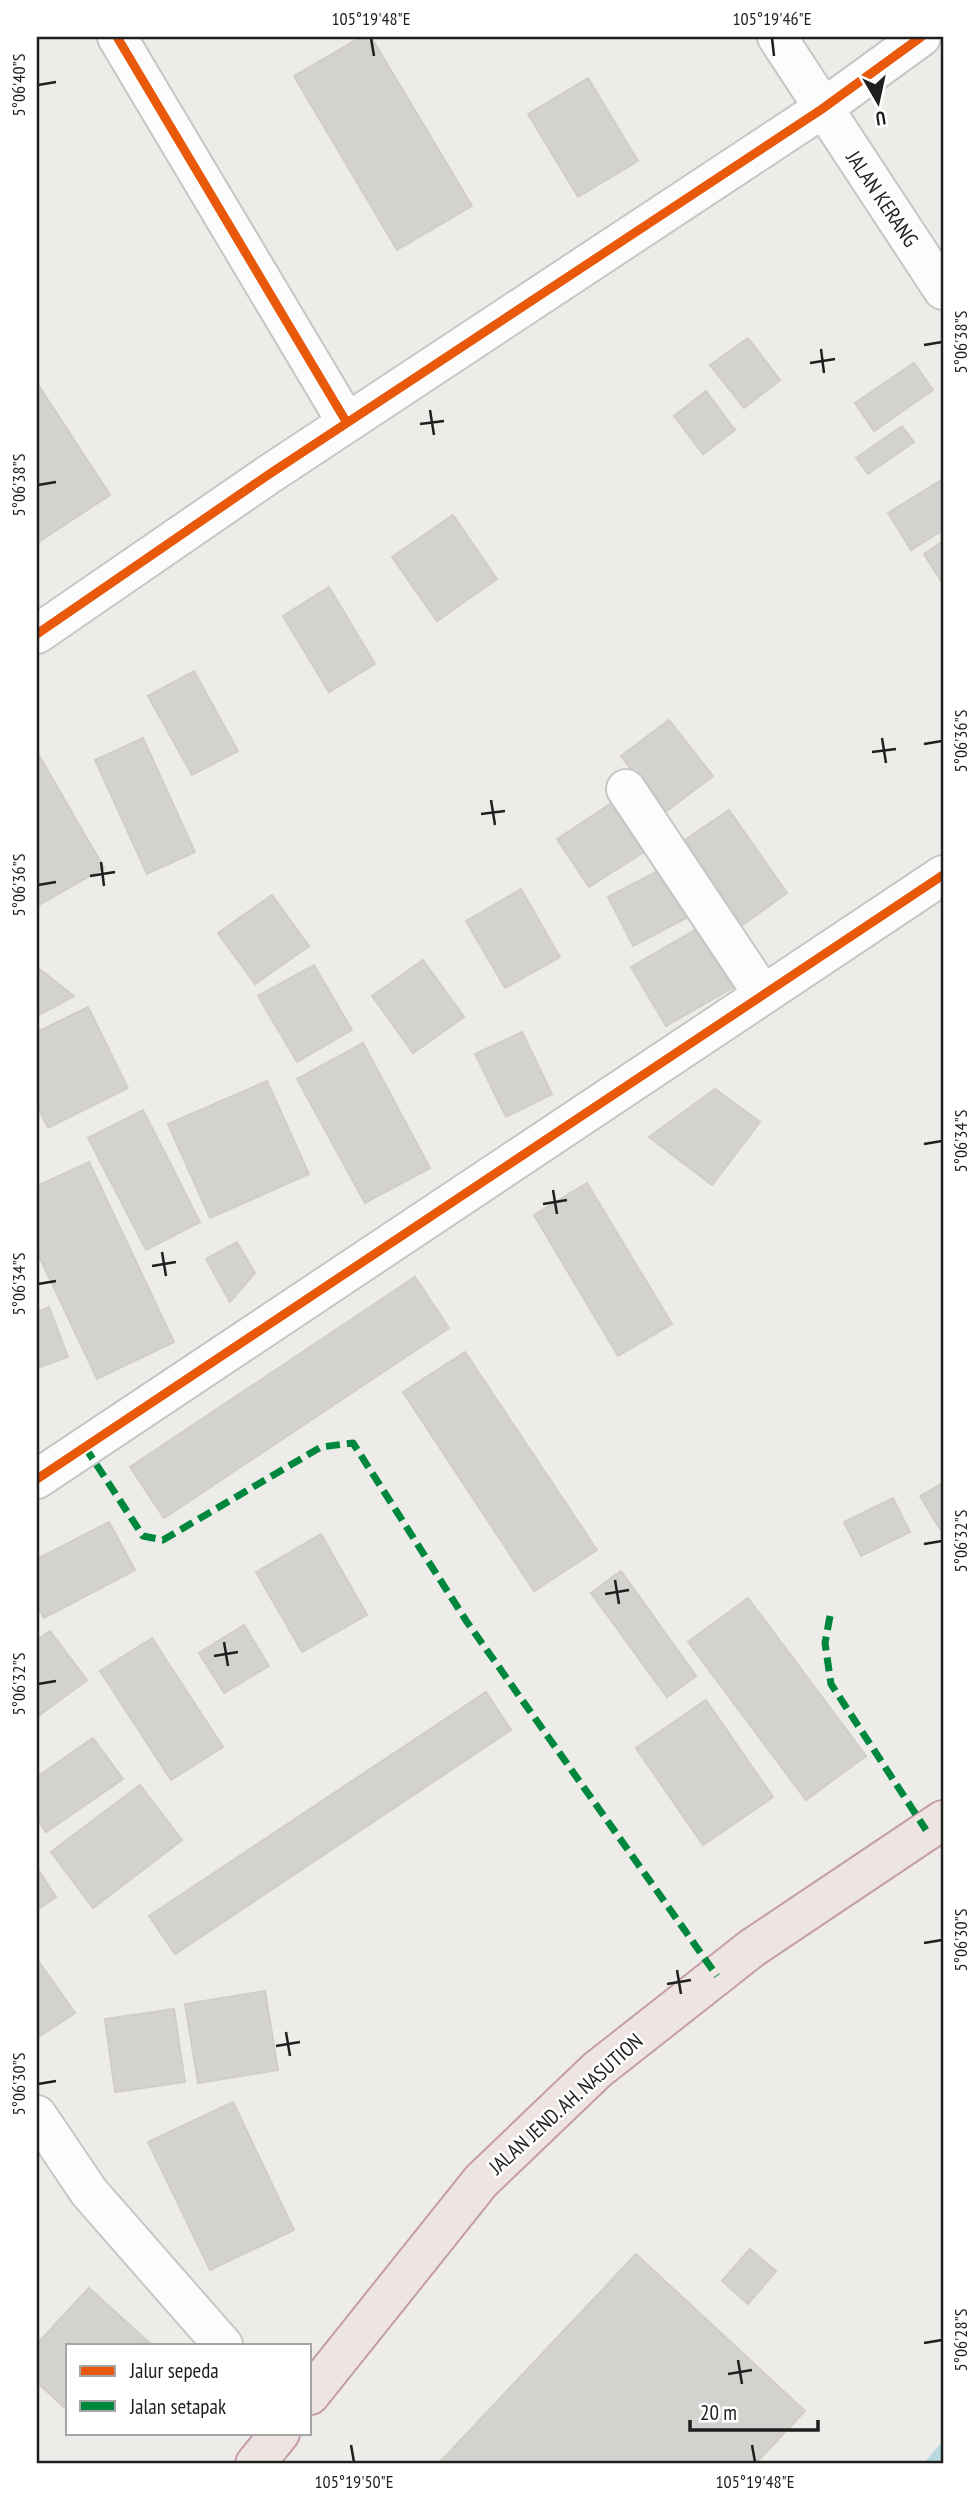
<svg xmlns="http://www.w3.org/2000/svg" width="980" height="2501" font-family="'PT Sans Narrow',sans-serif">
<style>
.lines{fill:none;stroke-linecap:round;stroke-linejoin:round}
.stream{stroke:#b9d9e2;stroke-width:12}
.building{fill:#d4d2cf;stroke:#d1cdc9;stroke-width:2}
.minor-casing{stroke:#c6c6c4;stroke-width:42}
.trunk-casing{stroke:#c49da8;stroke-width:42}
.minor{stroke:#fcfcfc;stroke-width:38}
.trunk{stroke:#eee5e2;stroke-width:38}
.quiet{stroke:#00873e;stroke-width:7;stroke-dasharray:14 7;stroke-linecap:butt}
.cycleway-casing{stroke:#fff;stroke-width:13}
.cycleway{stroke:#e8590c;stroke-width:9}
.ticks{fill:none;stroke:#1f1f1f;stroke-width:2.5}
.labels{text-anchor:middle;stroke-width:5;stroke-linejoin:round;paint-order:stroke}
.street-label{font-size:21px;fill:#1f1f1f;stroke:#fff}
.neatline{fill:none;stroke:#1f1f1f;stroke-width:2.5}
.ticks-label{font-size:18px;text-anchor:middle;fill:#1f1f1f}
</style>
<rect width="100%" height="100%" fill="#edece8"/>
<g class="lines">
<path class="stream" d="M931,2464L943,2450"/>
</g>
<path class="building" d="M361,37H371L472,206L397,250L294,76Z
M588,78L638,161L578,197L528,114Z
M748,338L780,380L744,408L710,365Z
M914,363L933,390L874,431L855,403Z
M37,383L110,495L37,543Z
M706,391L735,430L703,454L674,416Z
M902,426L914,442L868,474L856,458Z
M943,479V530L911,550L888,513Z
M453,515L497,579L437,621L392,557Z
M943,541V584L924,554Z
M329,587L375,664L329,692L283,616Z
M194,671L238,751L192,775L148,696Z
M669,720L713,776L664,813L621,756Z
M143,738L195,852L147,874L95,760Z
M37,752L104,868L37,906Z
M612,803L644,852L589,887L557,839Z
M729,810L787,893L741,926L682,842Z
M663,868L688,917L633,946L608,897Z
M521,889L560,957L505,988L466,921Z
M272,895L309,946L255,984L218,933Z
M700,927L734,987L666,1026L631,967Z
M423,960L464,1017L413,1053L372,996Z
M314,965L352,1030L297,1062L258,996Z
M37,967L74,996L37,1016Z
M88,1007L128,1088L48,1128L37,1106V1032Z
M522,1032L552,1094L506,1117L475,1054Z
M363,1043L430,1168L365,1203L297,1079Z
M267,1081L309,1174L210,1218L168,1124Z
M715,1089L760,1122L712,1185L649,1137Z
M143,1110L200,1222L146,1250L88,1138Z
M89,1162L174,1342L97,1379L37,1252V1186Z
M587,1183L672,1324L618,1356L534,1215Z
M237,1242L255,1273L230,1302L206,1259Z
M415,1277L449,1328L164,1518L130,1467Z
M49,1307L68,1357L37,1368V1312Z
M465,1352L597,1550L534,1591L403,1392Z
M943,1483V1534L920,1496Z
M893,1498L910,1532L861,1556L844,1522Z
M109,1522L135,1570L44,1618L37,1605V1559Z
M321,1534L367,1615L302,1652L256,1572Z
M621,1571L696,1676L667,1697L591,1593Z
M748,1598L866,1756L806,1800L688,1642Z
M244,1625L269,1666L224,1693L199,1653Z
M50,1631L87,1680L37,1717V1640Z
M152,1638L223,1747L171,1780L100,1671Z
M486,1692L511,1730L175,1954L149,1916Z
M706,1700L773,1797L703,1845L636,1748Z
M93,1738L123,1779L46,1832L37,1819V1777Z
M140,1785L182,1840L93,1908L51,1852Z
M37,1868L56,1897L37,1910Z
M37,1959L75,2013L37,2038Z
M265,1991L278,2070L198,2083L185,2004Z
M174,2009L185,2082L115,2092L105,2019Z
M233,2102L294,2230L210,2270L148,2142Z
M750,2249L776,2271L748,2304L722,2281Z
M636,2254L805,2411L755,2464H438Z
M89,2288L152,2345H68V2411L37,2382V2344Z"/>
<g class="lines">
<defs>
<path id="minor" d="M117,37L347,423
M777,37L943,290
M37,634L268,475L822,109L921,37
M626,789L762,993
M37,1479L943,875
M37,2115L89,2192L223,2345"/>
<path id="trunk" d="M310,2395L481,2181L597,2070L752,1948L943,1820
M255,2464L280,2433"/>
</defs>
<use href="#minor" class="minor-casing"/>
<use href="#trunk" class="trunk-casing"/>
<use href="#minor" class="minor"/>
<use href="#trunk" class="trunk"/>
<path class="quiet" d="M85,1447L143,1536L163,1540L321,1447L353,1443L467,1622L717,1976
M830,1616L825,1643L831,1684L926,1830"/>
<defs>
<path id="cycleway" d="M117,37L347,423
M37,634L268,475L822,109L921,37
M37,1479L943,875"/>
</defs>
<use href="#cycleway" class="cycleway-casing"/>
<use href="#cycleway" class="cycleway"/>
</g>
<path class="ticks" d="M371,38L374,56M772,38L774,56M38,85L56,82M924,345L942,342M821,349L824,373M810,363L835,359M430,410L434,435M420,424L444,421M38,485L56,482M882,738L886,763M924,744L942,741M872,752L896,749M491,800L495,825M481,814L505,811M101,862L104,886M90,876L115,872M38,885L56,882M924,1144L942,1141M553,1190L557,1214M543,1204L567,1200M162,1252L166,1276M152,1266L176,1262M38,1284L56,1281M924,1544L942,1541M615,1580L619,1604M605,1594L629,1590M224,1642L228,1666M214,1656L238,1652M38,1684L56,1681M924,1943L942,1940M677,1970L681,1994M667,1984L691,1980M286,2032L290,2056M276,2046L300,2042M38,2084L56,2081M924,2343L942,2340M738,2360L742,2384M728,2374L752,2370M351,2445L354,2462M752,2445L755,2462"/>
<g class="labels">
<g class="street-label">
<text transform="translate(882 199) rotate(56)" y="7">JALAN KERANG</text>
<text transform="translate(566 2104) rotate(-42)" y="7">JALAN JEND. AH. NASUTION</text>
</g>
</g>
<rect width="980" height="2501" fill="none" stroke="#ffffff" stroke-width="77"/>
<rect x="66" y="2344" width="245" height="91" fill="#ffffff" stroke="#a5a5a5" stroke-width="2"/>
<rect x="80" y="2366" width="35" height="10" fill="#e8590c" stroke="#a5a5a5" stroke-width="2"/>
<text x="130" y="2378" font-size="21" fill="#1f1f1f">Jalur sepeda</text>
<rect x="80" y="2401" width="35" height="10" fill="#00873e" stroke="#a5a5a5" stroke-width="2"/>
<text x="130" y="2414" font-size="21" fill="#1f1f1f">Jalan setapak</text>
<g transform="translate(878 102) rotate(171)" stroke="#ffffff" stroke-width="5" paint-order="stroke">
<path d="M0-5L12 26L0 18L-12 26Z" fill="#1f1f1f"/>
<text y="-10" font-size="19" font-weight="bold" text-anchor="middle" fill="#1f1f1f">U</text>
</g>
<path d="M690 2420v10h128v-10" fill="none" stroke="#1f1f1f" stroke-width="3.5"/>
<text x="700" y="2420" font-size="21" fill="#1f1f1f" stroke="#ffffff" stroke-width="5" paint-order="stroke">20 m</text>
<rect x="38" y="38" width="904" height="2424" class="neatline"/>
<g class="ticks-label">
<text x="371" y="25">105°19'48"E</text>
<text x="772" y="25">105°19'46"E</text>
<text transform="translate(19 85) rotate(-90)" y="6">5°06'40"S</text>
<text transform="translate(961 342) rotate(-90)" y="6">5°06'38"S</text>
<text transform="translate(19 485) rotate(-90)" y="6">5°06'38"S</text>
<text transform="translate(961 741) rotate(-90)" y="6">5°06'36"S</text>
<text transform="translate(19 885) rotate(-90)" y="6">5°06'36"S</text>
<text transform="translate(961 1141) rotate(-90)" y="6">5°06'34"S</text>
<text transform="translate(19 1284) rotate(-90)" y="6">5°06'34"S</text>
<text transform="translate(961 1541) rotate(-90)" y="6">5°06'32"S</text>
<text transform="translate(19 1684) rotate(-90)" y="6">5°06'32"S</text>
<text transform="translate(961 1940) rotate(-90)" y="6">5°06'30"S</text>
<text transform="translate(19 2084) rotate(-90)" y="6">5°06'30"S</text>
<text transform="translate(961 2340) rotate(-90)" y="6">5°06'28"S</text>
<text x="354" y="2488">105°19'50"E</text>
<text x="755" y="2488">105°19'48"E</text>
</g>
</svg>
